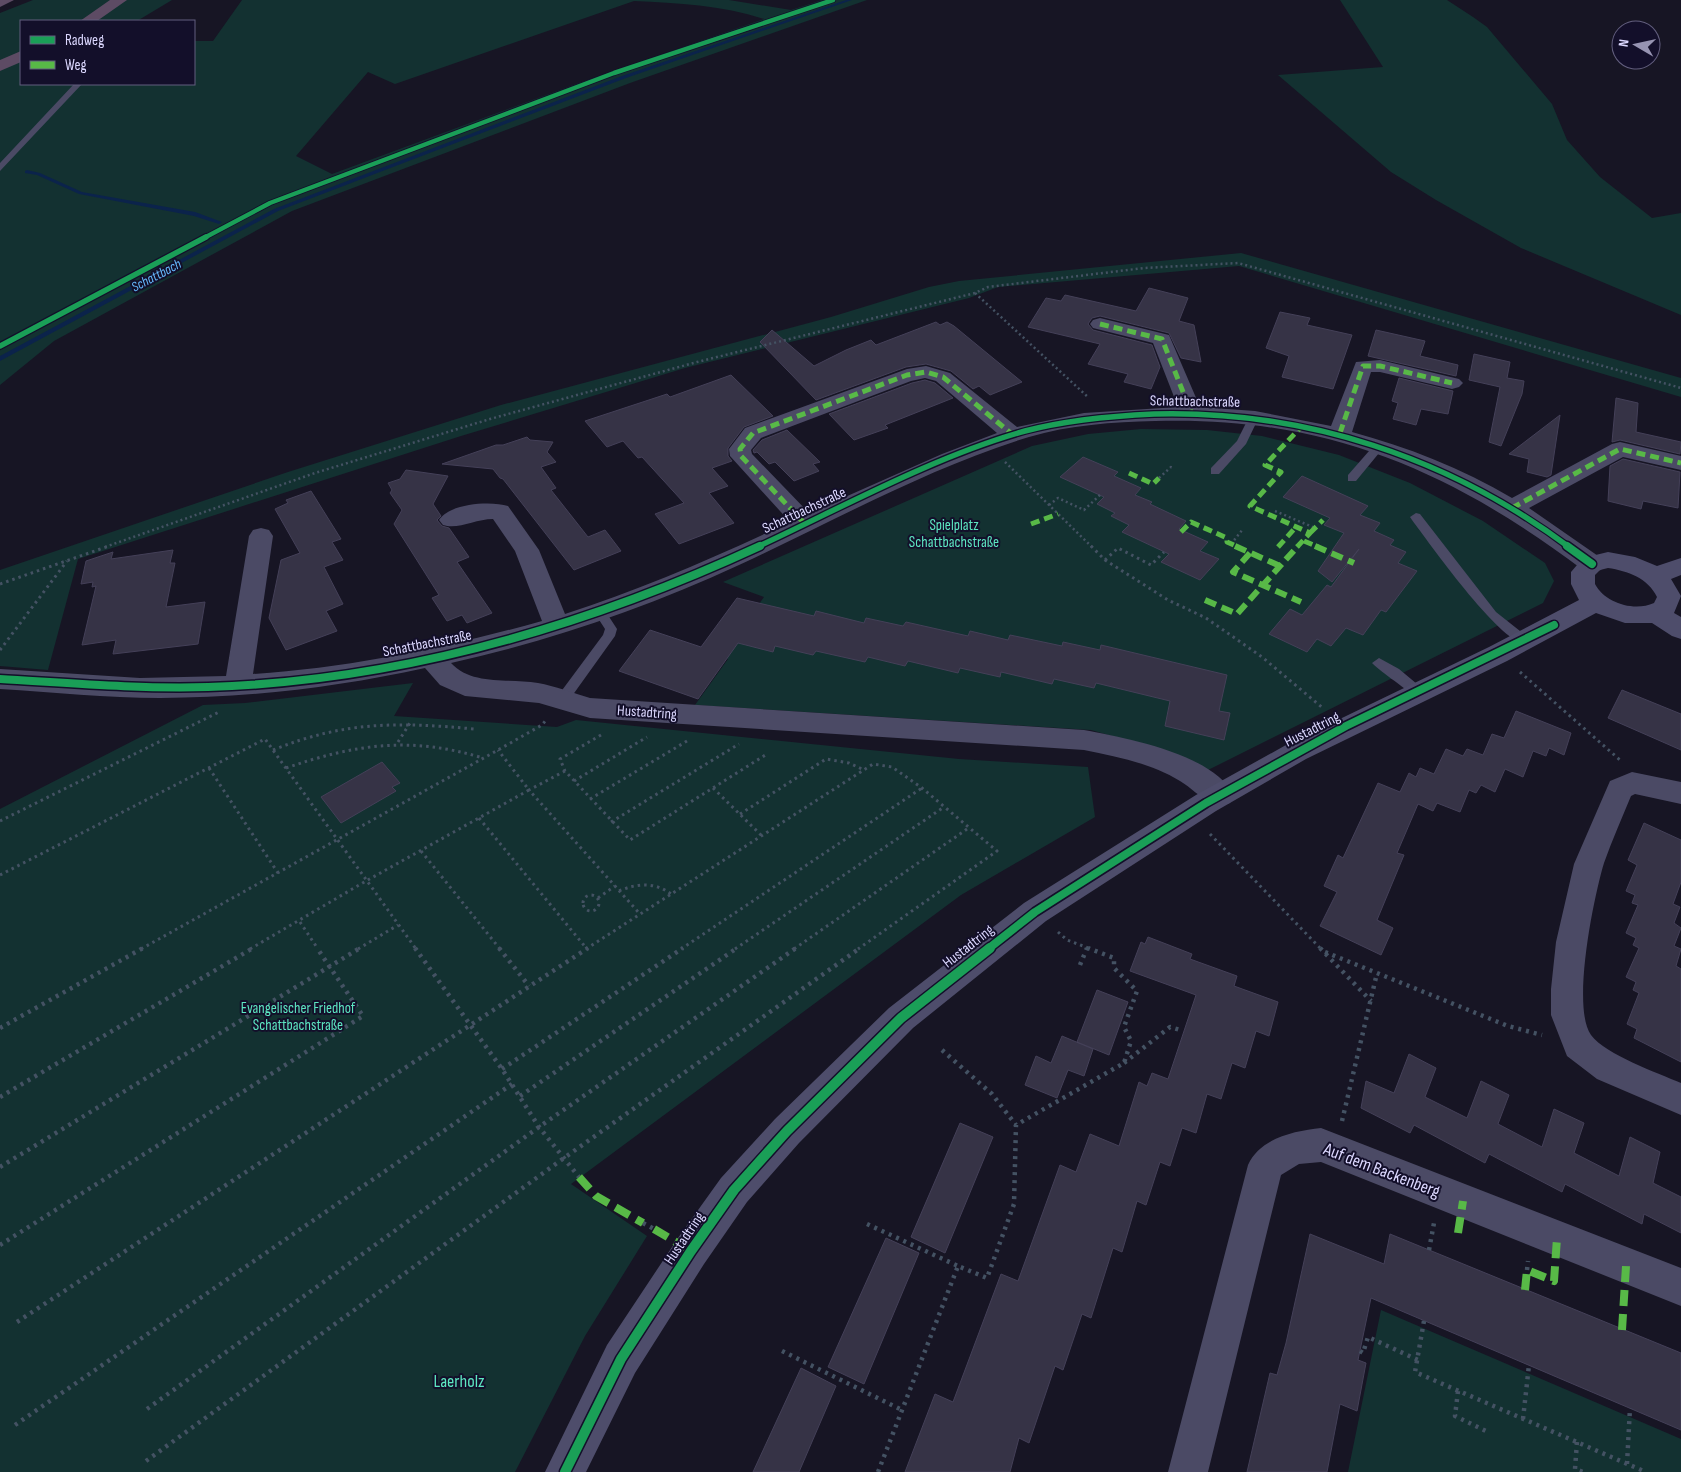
<svg xmlns="http://www.w3.org/2000/svg" width="1681" height="1472" font-family="'Sofia Sans Condensed',sans-serif">
<style>
.green{fill:#133131;fill-rule:evenodd}
.lines{fill:none;stroke-linecap:round;stroke-linejoin:round}
.stream{fill:#0b234b;fill-rule:evenodd}
.building{fill:#363346;stroke:#444058}
.path-far2{stroke:#445263;stroke-width:2.5;stroke-dasharray:2 3;stroke-linecap:butt}
.path-far1{stroke:#445263;stroke-width:3;stroke-dasharray:2.5 4;stroke-linecap:butt}
.path{stroke:#445263;stroke-width:4.5;stroke-dasharray:3 5;stroke-linecap:butt}
.lane{fill:#4b4a65;fill-rule:evenodd}
.street{fill:#4b4a65;fill-rule:evenodd}
.secondary{fill:#4e4d6b;fill-rule:evenodd}
.highway{fill:#5d4b64;fill-rule:evenodd}
.quiet-far2{stroke:#58b947;stroke-width:5;stroke-dasharray:9 5;stroke-linecap:butt}
.quiet-far1{stroke:#58b947;stroke-width:6;stroke-dasharray:12 6;stroke-linecap:butt}
.quiet{stroke:#58b947;stroke-width:8;stroke-dasharray:16 8;stroke-linecap:butt}
.cycleway-far3-casing{stroke:#130f2a;stroke-width:6}
.cycleway-far2-casing{stroke:#130f2a;stroke-width:8}
.cycleway-far1-casing{stroke:#130f2a;stroke-width:11}
.cycleway-casing{stroke:#130f2a;stroke-width:13}
.cycleway-far3{stroke:#1a9f57;stroke-width:4.5}
.cycleway-far2{stroke:#1a9f57;stroke-width:5.5}
.cycleway-far1{stroke:#1a9f57;stroke-width:8}
.cycleway{stroke:#1a9f57;stroke-width:10}
.labels{text-anchor:middle;stroke-width:4;stroke-linejoin:round;paint-order:stroke}
.far-water-label{font-size:14px;font-style:italic;fill:#6bf;stroke:#130f2a}
.street-label{font-size:15px;fill:#dcd8ff;stroke:#130f2a}
.park-label{font-size:15px;fill:#5de7c2;stroke:#130f2a}
.near-street-label{font-size:18px;fill:#dcd8ff;stroke:#130f2a}
.near-park-label{font-size:18px;fill:#5de7c2;stroke:#130f2a}
</style>
<rect width="100%" height="100%" fill="#171524"/>
<path class="green" d="M33,0H172L137,21H21V84H194V41H213L242,0H729L791,10L822,0H867L630,83L292,211L54,341L0,385V13ZM634,1C678,3 721,5 764,19L576,84L332,174L296,156L368,72L395,84Z
M1340,0H1447L1473,17L1487,27L1552,104L1567,140L1600,177L1652,218L1681,213V315L1521,248L1436,200L1391,172L1278,75L1383,67Z
M1241,253L1681,378V397L1239,266L998,287L969,298L685,368L461,436L78,559L48,670L0,666V570L288,472L501,405L831,317L929,287L959,281Z
M1141,429L1207,430L1262,436L1339,455L1410,483L1483,521L1545,563L1554,581L1543,603L1208,770L1151,747L1091,730L695,705L728,659L722,656L764,597L723,582L1032,446L1088,434Z
M413,683L394,716L557,727L576,720L959,759L1088,767L1095,817L961,895L571,1184L647,1236L585,1336L515,1472H0V809L203,705L245,703Z
M1381,1310L1681,1439V1472H1348Z"/>
<g class="lines">
<path class="stream" d="M846,0H852L626,78L278,211L0,361V356L274,209L622,76Z
M27,170L40,173L82,192L195,212L222,222L219,224L194,216L79,194L37,175L25,173V171Z"/>
</g>
<path class="building" d="M1149,288L1188,298L1179,321L1194,325L1201,362L1181,358L1169,333L1100,316L1092,318L1088,324L1093,330L1152,345L1160,367L1151,389L1124,382L1128,374L1088,364L1100,344L1028,327L1046,298L1061,301L1065,295L1136,311Z
M1280,312L1310,318L1307,325L1352,335L1333,389L1282,377L1289,356L1266,348Z
M936,322L940,325L947,322L954,326L1022,382L990,395L979,386L973,389L951,371L926,364L906,367L816,400L760,342L772,330L814,366L846,350L871,340L876,345Z
M1376,330L1425,341L1420,356L1458,365L1456,376L1368,356Z
M1474,354L1510,362L1507,378L1524,381L1522,394L1501,446L1489,442L1500,387L1469,380Z
M731,375L773,416L744,427L728,448V456L732,461L712,468L728,486L709,493L734,523L679,544L655,514L684,503L642,457L638,458L623,441L607,447L585,421L667,394L670,397Z
M1399,378L1453,391L1448,414L1421,409L1416,425L1393,419L1398,403L1392,401Z
M925,380L935,383L953,398L885,425L888,428L854,440L829,414L912,383Z
M1616,398L1638,403L1636,432L1681,442L1680,454L1620,440L1612,442Z
M1560,415L1551,475L1547,477L1527,472L1529,459L1509,454Z
M787,430L820,462L813,464L819,471L794,481L775,462L769,464L757,452L754,453L753,450L762,440Z
M527,437L530,440L553,442L547,452L556,462L541,467L556,488L551,490L588,537L605,530L621,551L574,570L503,479L500,478L493,469L442,464L496,445H503Z
M1083,457L1118,472L1114,476L1141,488L1135,495L1152,502L1150,504L1186,521L1179,529L1208,542L1200,551L1219,559L1200,580L1161,562L1169,554L1122,532L1129,525L1111,516L1115,513L1097,504L1104,497L1060,477Z
M1623,459L1680,472L1678,508L1643,501L1641,509L1608,501L1610,466Z
M406,470L448,476L433,504L441,516L437,520L442,526L449,528L469,557L457,562L492,613L467,623L462,615L447,621L432,598L439,595L394,524L402,510L390,493L392,490L388,483L400,479Z
M1302,476L1368,506L1360,515L1380,523L1374,531L1394,540L1390,545L1406,552L1398,563L1417,571L1386,612L1381,610L1363,635L1346,628L1331,646L1317,639L1307,652L1269,634L1290,609L1302,615L1327,585L1331,587L1359,549L1332,582L1318,571L1344,533L1324,525L1330,518L1283,497Z
M311,491L341,539L332,542L343,560L324,567L343,604L326,611L337,631L286,650L269,618L281,560L300,553L275,509L288,503L286,500Z
M173,550L170,563H175L166,607L205,602L198,644L113,654L116,640L82,645L96,586L92,587L93,582L81,584L86,561L113,552L111,559Z
M737,598L814,616L816,611L864,623L866,618L903,626L906,622L968,636L970,631L1008,640L1010,635L1062,646L1063,642L1100,650L1101,645L1227,675L1219,711L1230,713L1224,740L1165,726L1170,701L1096,683L1094,688L1054,679L1052,684L1001,672L1000,677L960,668L958,673L908,661L905,666L868,657L865,662L816,651L813,655L775,646L773,652L738,643L698,699L619,671L650,630L701,647Z
M1622,690L1681,714V750L1608,718Z
M1516,711L1571,733L1564,755L1549,748L1546,756L1533,751L1523,777L1505,769L1495,792L1481,785L1476,793L1469,790L1460,812L1437,803L1433,811L1418,804L1397,853L1404,855L1377,920L1393,928L1381,955L1320,926L1337,892L1324,886L1338,855L1343,858L1378,783L1400,792L1409,773L1416,777L1420,768L1434,774L1446,749L1463,756L1467,749L1483,755L1492,734L1504,738Z
M382,762L400,783L392,787L396,791L341,823L321,797Z
M1644,823L1681,840V882L1673,904L1680,907L1674,923L1681,928L1674,946L1681,949L1676,966L1681,969V1062L1634,1038L1637,1029L1627,1024L1639,993L1633,990L1636,982L1626,977L1639,948L1633,945L1636,938L1626,933L1638,905L1632,903L1635,895L1626,891L1637,865L1628,860Z
M1148,937L1192,954L1190,959L1237,976L1234,986L1278,1002L1269,1036L1256,1031L1245,1068L1232,1063L1221,1099L1207,1094L1196,1133L1182,1128L1170,1166L1160,1162L1146,1205L1137,1201L1122,1252L1113,1248L1091,1318L1082,1314L1063,1370L1055,1366L1029,1443L1019,1438L1010,1472H905L935,1394L953,1402L1001,1274L1018,1281L1060,1165L1076,1172L1090,1134L1119,1146L1139,1082L1147,1086L1152,1073L1168,1079L1196,995L1130,971L1141,942L1145,944Z
M1097,990L1128,1002L1109,1055L1077,1042Z
M1062,1036L1093,1049L1084,1076L1068,1070L1057,1098L1025,1085L1036,1056L1051,1063Z
M1409,1054L1436,1068L1425,1097L1467,1118L1481,1081L1509,1095L1498,1124L1542,1147L1554,1109L1584,1123L1574,1153L1619,1176L1630,1137L1660,1152L1653,1183L1681,1197V1233L1644,1214L1642,1224L1565,1184L1562,1192L1489,1154L1485,1163L1414,1125L1410,1133L1361,1108L1366,1081L1394,1093Z
M960,1123L993,1137L945,1253L911,1237Z
M1310,1234L1384,1264L1390,1234L1681,1353V1430L1371,1298L1358,1360L1366,1363L1357,1411L1340,1404L1327,1472H1247L1270,1373L1277,1375L1286,1343Z
M886,1238L919,1253L864,1384L828,1367Z
M801,1368L836,1386L799,1472H753Z"/>
<g class="lines">
<path class="path-far2" d="M975,293L1089,398
M1005,462L1092,547
M1159,478L1171,467L1173,468
M1049,505L1058,498L1084,510L1100,495
M1275,511L1315,528
M1231,544L1243,529
M105,547L315,473L490,419L697,362L975,293L988,287L1144,268L1238,263L1681,388"/>
<path class="path-far1" d="M1091,546L1105,560L1168,600L1206,618L1262,657L1324,709
M1105,560L1118,548L1151,565L1164,552
M0,584L109,546
M0,650L67,561
M1520,672L1620,760
M601,735L560,759L565,771L630,840L767,754
M398,742L410,723
M273,750C345,721 398,722 474,729
M209,768L278,873
M286,768C356,744 411,736 483,758
M565,771L529,790L640,914
M574,781L647,737
M713,788L762,836
M590,799L687,741
M740,814L826,759L849,763L864,770
M479,818L587,949
M0,821L219,712
M611,822L739,744
M1210,834L1321,949
M421,851L500,949
M0,875L265,739L416,949
M619,891C637,883 655,882 671,894
M583 903a8 8 0 1 1 16 0a8 8 0 1 1-16 0Z
M598,898L615,886
M300,922L318,949
M1058,932L1067,940L1091,949
M141,949L498,750L542,725L546,720
M250,949L366,881L529,790L498,750
M358,949L398,925
M586,949L873,764L892,767L922,788L997,851L858,949
M681,949L922,788
M735,949L944,807
M794,949L970,827"/>
<path class="path" d="M415,948L502,1069L539,1127L579,1177
M499,948L529,986
M1320,948L1371,1001
M1325,952L1508,1026L1542,1035
M1080,965L1087,948
M0,1028L143,948
M942,1050L992,1094L1016,1125
M1124,1063L1170,1027L1180,1030
M502,1069L683,948
M520,1096L737,948
M0,1097L253,948
M1342,1121L1377,973
M0,1167L360,948
M643,1223L654,1229
M867,1224L958,1266
M0,1245L363,1016L317,948
M1429,1250L1434,1223
M1527,1270L1528,1261
M1424,1321L1415,1372L1646,1472
M17,1322L588,948
M782,1351L902,1410
M1360,1351L1363,1353L1368,1337L1418,1360
M1458,1391L1455,1416L1486,1431
M147,1409L539,1127L796,948
M1523,1419L1529,1365
M15,1425L512,1084
M1577,1442L1575,1469L1583,1472
M146,1461L564,1158L860,948
M1627,1464L1630,1408
M878,1472L958,1266L987,1278L1014,1204L1016,1125L1124,1063L1131,1041L1124,1027L1137,991L1114,968V958L1088,948"/>
<path class="lane" d="M74,84H82L0,171V163Z
M1254,414L1259,417L1246,444L1219,474H1211V468L1237,441L1249,417Z
M1380,442L1386,445L1384,447L1356,481H1348V475L1376,443Z
M1416,513L1420,514L1496,612L1529,638L1530,641L1529,644C1505,651 1428,541 1412,520L1410,517Z
M600,608L604,609L617,629L615,636L567,703H557L555,700L557,697L603,635L605,629L594,612Z
M1379,658L1399,669L1423,689L1425,692L1423,695H1413C1406,689 1376,668 1372,663Z"/>
<path class="street" d="M1100,318L1169,335L1200,407L1255,411L1331,426L1356,362L1380,360L1459,379L1463,383L1459,387L1452,389L1380,372H1371L1352,432C1407,447 1462,468 1512,498L1612,444L1620,442L1681,456V470L1623,457L1529,508L1601,558L1604,564L1601,570L1592,572L1583,570C1450,470 1325,416 1155,421C1113,422 1069,425 1029,437C928,468 834,521 739,565C646,608 550,641 451,663C472,686 509,678 538,683C555,686 573,693 590,698L1084,730C1126,738 1213,754 1234,795L1230,803C1209,810 1197,791 1180,781C1151,763 1117,757 1084,750L590,718L539,703L465,696L440,685L425,668C338,687 249,698 160,698C107,698 53,692 0,689V669L140,678L226,676L249,536L253,530L261,528L269,530L273,536L253,674C351,668 448,647 542,621L515,551L493,519C475,519 458,530 443,525L439,520C450,503 491,501 508,506L539,550L565,614C642,589 716,557 790,522L730,456L729,449L745,428L907,369L926,366L950,373L1017,427L1084,413L1178,407L1153,343L1093,328L1090,324L1093,320ZM925,378L936,381L997,433L942,454L809,513L752,454L751,450L761,438L911,381Z
M1632,772L1681,782V804L1635,794L1631,796C1622,818 1612,840 1604,863C1594,896 1571,1007 1591,1035C1606,1055 1658,1073 1681,1083V1115L1597,1079L1567,1056L1551,1015V989L1556,942L1574,864L1610,781Z
M1321,1128L1681,1268V1306L1321,1162L1299,1164L1281,1175L1208,1472H1168L1248,1165C1260,1138 1294,1131 1321,1128Z"/>
<path class="secondary" d="M1608,552L1635,557L1657,566L1681,558V575L1671,579L1681,596L1674,613L1681,617V639L1672,636L1652,623H1625L1596,613L1507,661L1306,759L1216,811L1046,921L913,1028L799,1143L747,1202L704,1264L635,1373L586,1472H545L607,1345L678,1238L721,1178L775,1119L889,1008L1024,903L1196,795L1286,745L1489,647L1579,600L1571,584V572L1583,558ZM1608,568C1628,571 1648,578 1657,597L1654,603C1634,612 1605,603 1595,584V575L1600,570Z"/>
<path class="highway" d="M0,0H14L0,7Z
M110,0H127L97,21H80Z
M21,51V62L0,71V60Z"/>
<path class="quiet-far2" d="M1100,324L1162,339L1191,412
M1340,433L1363,366H1380L1452,383
M1129,473L1153,484L1159,478
M1512,508L1620,449L1681,463
M805,524L741,456L740,449L753,433L907,375L926,372L943,377L1013,435
M1031,524L1058,514
M1181,532L1191,522L1227,538V542L1238,547
M1310,533L1323,520
M1304,541L1318,547
M1278,547L1296,527
M1297,547L1310,533L1250,506L1281,472L1265,465L1303,425"/>
<path class="quiet-far1" d="M1235,546L1280,566
M1315,546L1354,563
M1250,553L1233,572L1301,602
M1205,600L1237,614L1298,546"/>
<path class="quiet" d="M579,1177L596,1196L643,1223
M654,1229L691,1251
M1458,1233L1463,1201
M1525,1290L1527,1270L1554,1281L1557,1238
M1622,1330L1626,1266"/>
<defs>
<path id="cycleway-far3" d="M204,238L270,203L614,73L833,0"/>
<path id="cycleway-far2" d="M0,346L206,237
M757,547C841,508 935,456 1025,431C1067,420 1111,416 1154,414C1305,410 1448,457 1569,547"/>
<path id="cycleway-far1" d="M1567,546L1592,564
M0,679C69,683 138,689 208,687C399,681 587,626 760,546
M988,949L1035,912L1206,803L1346,726L1554,625"/>
<path id="cycleway" d="M565,1472L621,1359L691,1251L734,1190L787,1131L901,1018L990,948"/>
</defs>
<use href="#cycleway-far3" class="cycleway-far3-casing"/>
<use href="#cycleway-far2" class="cycleway-far2-casing"/>
<use href="#cycleway-far1" class="cycleway-far1-casing"/>
<use href="#cycleway" class="cycleway-casing"/>
<use href="#cycleway-far3" class="cycleway-far3"/>
<use href="#cycleway-far2" class="cycleway-far2"/>
<use href="#cycleway-far1" class="cycleway-far1"/>
<use href="#cycleway" class="cycleway"/>
</g>
<g class="labels">
<g class="far-water-label">
<text transform="translate(156 275) rotate(-28)" y="5">Schattbach</text>
</g>
<g class="street-label">
<text transform="translate(1195 401) rotate(1)" y="5">Schattbachstraße</text>
<text transform="translate(804 510) rotate(-25)" y="5">Schattbachstraße</text>
<text transform="translate(427 643) rotate(-11)" y="5">Schattbachstraße</text>
<text transform="translate(647 712) rotate(4)" y="5">Hustadtring</text>
<text transform="translate(1312 729) rotate(-27)" y="5">Hustadtring</text>
<text transform="translate(968 946) rotate(-38)" y="5">Hustadtring</text>
<text transform="translate(684 1238) rotate(-56)" y="5">Hustadtring</text>
</g>
<g class="park-label">
<text x="954" y="530">Spielplatz<tspan x="954" dy="17">Schattbachstraße</tspan></text>
<text x="298" y="1013">Evangelischer Friedhof<tspan x="298" dy="17">Schattbachstraße</tspan></text>
</g>
<g class="near-street-label">
<text transform="translate(1382 1170) rotate(21)" y="6">Auf dem Backenberg</text>
</g>
<g class="near-park-label">
<text x="459" y="1387">Laerholz</text>
</g>
</g>
<rect x="20" y="20" width="175" height="65" fill="#130f2a" stroke="#635f7f"/>
<rect x="30" y="36" width="25" height="8" fill="#1a9f57" stroke="#635f7f"/>
<text x="65" y="45" font-size="15" fill="#dcd8ff">Radweg</text>
<rect x="30" y="61" width="25" height="8" fill="#58b947" stroke="#635f7f"/>
<text x="65" y="70" font-size="15" fill="#dcd8ff">Weg</text>
<g transform="translate(1636 45) rotate(279)"><circle r="24" fill="#130f2a" stroke="#635f7f"/>
<path d="M0-4L9 19L0 12L-9 19Z" fill="#9794b2"/>
<text y="-8" font-size="14" font-weight="bold" text-anchor="middle" fill="#dcd8ff">N</text>
</g>
</svg>
